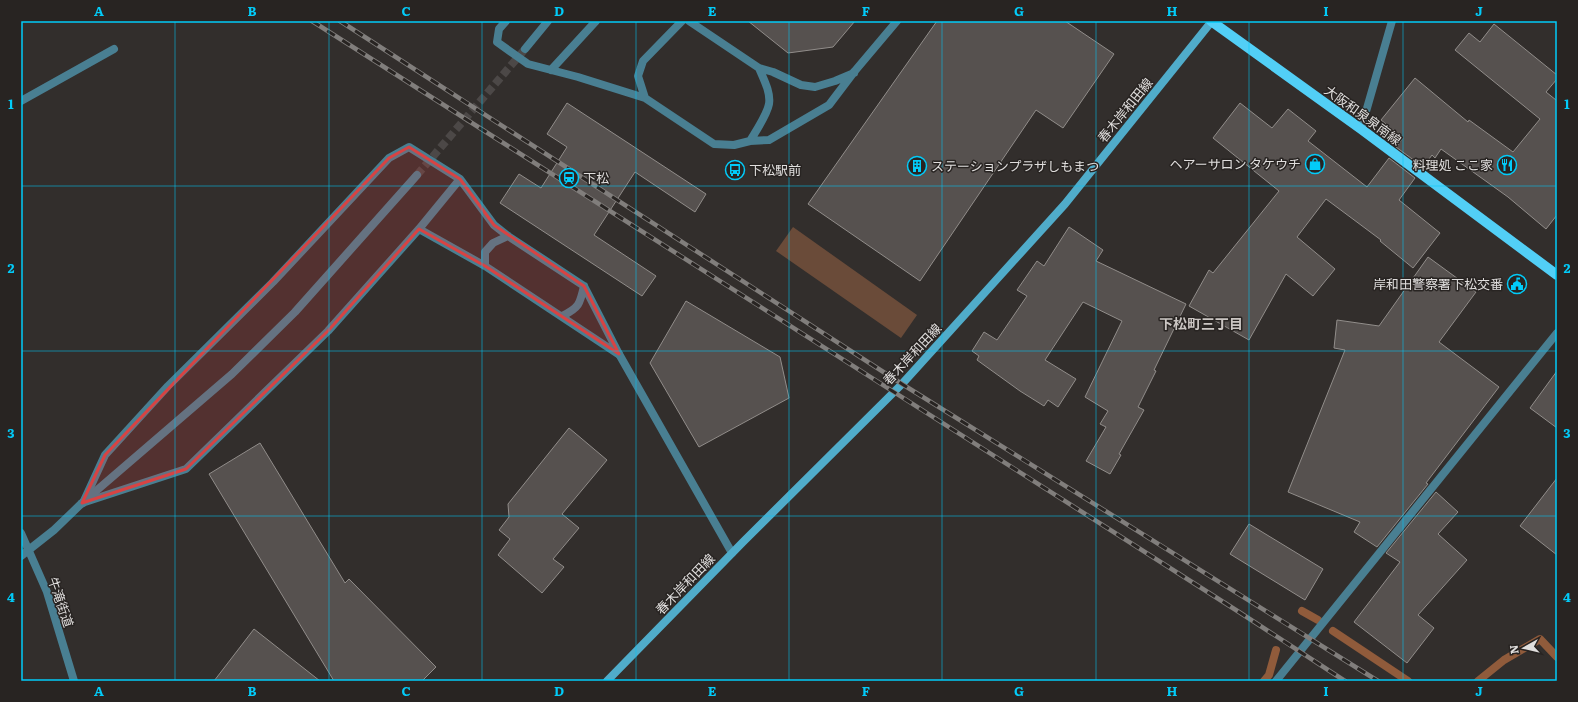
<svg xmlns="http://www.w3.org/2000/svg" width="1578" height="702" font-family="Literata,'Noto Sans JP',serif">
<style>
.green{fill:#6a4b39}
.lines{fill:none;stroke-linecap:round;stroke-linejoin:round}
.stream{stroke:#905b3b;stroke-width:8}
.building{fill:#56514f;stroke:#918d8a}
.tertiary-tunnel{stroke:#4c4847;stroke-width:8;stroke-dasharray:8 4;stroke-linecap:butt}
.minor{stroke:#497f92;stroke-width:8}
.tertiary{stroke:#497f92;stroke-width:8}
.secondary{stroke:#50acca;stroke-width:8}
.primary{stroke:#52cff6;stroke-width:10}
.rail-casing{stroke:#817e7c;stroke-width:4.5}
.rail{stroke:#282422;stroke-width:3;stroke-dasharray:9;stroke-linecap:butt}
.marked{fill:#d84343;fill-opacity:0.2;stroke:#d84343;stroke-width:3;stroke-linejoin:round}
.grid{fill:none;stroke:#02cbf9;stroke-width:1;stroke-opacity:0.55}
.labels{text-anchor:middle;stroke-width:3;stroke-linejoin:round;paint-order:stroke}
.street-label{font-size:13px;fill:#e0dedd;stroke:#282422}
.poi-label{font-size:13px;fill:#e0dedd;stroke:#282422;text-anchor:end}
.neighbourhood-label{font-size:14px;font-weight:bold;fill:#cac5c2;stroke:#282422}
.neatline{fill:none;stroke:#02cbf9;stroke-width:1.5}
.grid-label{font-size:13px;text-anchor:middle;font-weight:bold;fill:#02cbf9}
</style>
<rect width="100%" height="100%" fill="#322e2c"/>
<path class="green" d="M793,227L917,315L901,338L776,251Z"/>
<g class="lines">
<path class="stream" d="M1302,611L1318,620
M1333,631L1408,681
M1264,681L1269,675L1276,650
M1478,681L1504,660L1540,639L1557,657"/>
</g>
<path class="building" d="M748,21H855L833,47L788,53Z
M937,21H1065L1114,54L1063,128L1036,110L920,281L808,204Z
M1494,24L1557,75V79L1546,92L1556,100L1557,99V215L1546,229L1508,197L1441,149L1435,158L1432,155L1423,167L1396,147L1403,138L1381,120L1415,78L1468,122L1469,120L1513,152L1540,119L1455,50L1469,33L1480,42Z
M567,103L706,194L695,212L635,172L594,235L656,276L642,296L500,203L519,174L541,188L567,147L547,134Z
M1240,103L1272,128L1288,109L1316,131L1308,141L1367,187L1389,158L1415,178L1399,200L1440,233L1413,268L1380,241L1381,240L1326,199L1297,237L1335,269L1313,296L1286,274L1249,340L1189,306L1209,270L1213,273L1279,191L1213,138Z
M1069,227L1103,250L1096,261L1186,304L1154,370L1156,371L1138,407L1144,410L1119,454L1121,455L1110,474L1086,461L1106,427L1100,424L1108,411L1085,397L1122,321L1083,302L1045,360L1076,379L1058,407L1048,400L1044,406L1020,391L977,360L979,356L972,351L984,332L997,340L1027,296L1017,290L1037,261L1044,266Z
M1428,257L1476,292L1439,342L1499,387L1426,483L1428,484L1377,547L1354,532L1360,522L1288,492L1345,350L1334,348L1337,320L1379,326Z
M686,301L780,357L789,398L699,447L650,363Z
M1557,371V428L1530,408Z
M569,428L607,460L562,514L579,528L553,559L564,567L542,593L498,555L510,539L499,530L509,517L508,504Z
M260,443L345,583L349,579L436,667L422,681H334L209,474Z
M1557,478V555L1520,526Z
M1436,492L1458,512L1438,534L1467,560L1418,615L1434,628L1407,663L1354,622L1400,562L1386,553Z
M1249,524L1323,569L1305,600L1230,554Z
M254,629L320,681H214Z"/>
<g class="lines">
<path class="tertiary-tunnel" d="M417,175L525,49"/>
<path class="minor" d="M506,21L499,29L497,42L528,64L578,77L645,98L714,144L734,145L750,141L769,140L829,105L854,72
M689,21L759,68L773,72L801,85L815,87L835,81L854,73
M551,70L596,21
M645,98L638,76L643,61L682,21
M21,101L114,49
M1361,129L1392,21
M750,141C756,131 767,115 769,104C771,92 763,78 759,68
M419,229L485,266L618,354
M485,266V252L493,243L508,236
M562,316C579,308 580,304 584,286
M82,503L186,469L328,331L419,229L460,179
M83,503L105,455L168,386L273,282L389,158L409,147L460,179L494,225L508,236L584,286L619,354
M21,533L47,592L74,681
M1276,681L1557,333"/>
<path class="tertiary" d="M525,49L548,21
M854,72L897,21
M619,354L732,553
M21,556L54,530L82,503L232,374L295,312L417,175"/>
<path class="secondary" d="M607,681L743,542L902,384L1065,204L1212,21"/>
<path class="primary" d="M1211,21L1361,129L1557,275"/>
<defs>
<path id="rail" d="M312,21L1239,612L1345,681
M340,21L902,384L1378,681"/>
</defs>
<use href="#rail" class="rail-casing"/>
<use href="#rail" class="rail"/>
</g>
<path class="marked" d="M409,147L460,179L494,225L584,286L619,354L485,266L419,229L328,331L186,469L82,503L105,455L389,158Z"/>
<path class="grid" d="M175,21V681M329,21V681M482,21V681M636,21V681M789,21V681M942,21V681M1096,21V681M1249,21V681M1403,21V681M21,186H1557M21,351H1557M21,516H1557"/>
<defs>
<symbol id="shop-ring" viewBox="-11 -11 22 22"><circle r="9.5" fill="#282422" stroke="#02cbf9" stroke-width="1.5"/><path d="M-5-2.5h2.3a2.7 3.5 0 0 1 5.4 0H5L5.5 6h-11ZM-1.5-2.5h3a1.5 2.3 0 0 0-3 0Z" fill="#02cbf9"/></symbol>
<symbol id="restaurant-ring" viewBox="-11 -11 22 22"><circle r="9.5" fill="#282422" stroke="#02cbf9" stroke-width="1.5"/><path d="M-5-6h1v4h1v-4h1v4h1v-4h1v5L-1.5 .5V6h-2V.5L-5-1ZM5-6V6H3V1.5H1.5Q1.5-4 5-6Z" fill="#02cbf9"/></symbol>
<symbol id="building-ring" viewBox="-11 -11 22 22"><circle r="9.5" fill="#282422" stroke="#02cbf9" stroke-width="1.5"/><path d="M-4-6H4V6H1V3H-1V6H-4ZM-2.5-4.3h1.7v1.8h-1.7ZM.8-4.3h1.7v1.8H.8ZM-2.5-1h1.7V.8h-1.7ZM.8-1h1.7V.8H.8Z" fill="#02cbf9"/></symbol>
<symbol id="bus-ring" viewBox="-11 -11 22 22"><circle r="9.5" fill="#282422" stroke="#02cbf9" stroke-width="1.5"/><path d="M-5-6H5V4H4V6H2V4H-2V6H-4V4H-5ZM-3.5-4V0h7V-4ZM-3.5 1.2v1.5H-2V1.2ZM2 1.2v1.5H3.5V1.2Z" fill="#02cbf9"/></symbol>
<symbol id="station-ring" viewBox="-11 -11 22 22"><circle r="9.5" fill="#282422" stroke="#02cbf9" stroke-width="1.5"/><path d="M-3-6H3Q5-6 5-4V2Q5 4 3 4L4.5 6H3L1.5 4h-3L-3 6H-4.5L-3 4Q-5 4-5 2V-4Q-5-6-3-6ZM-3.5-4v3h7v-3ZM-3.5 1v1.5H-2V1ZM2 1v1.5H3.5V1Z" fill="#02cbf9"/></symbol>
<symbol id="civic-ring" viewBox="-11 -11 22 22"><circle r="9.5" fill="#282422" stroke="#02cbf9" stroke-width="1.5"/><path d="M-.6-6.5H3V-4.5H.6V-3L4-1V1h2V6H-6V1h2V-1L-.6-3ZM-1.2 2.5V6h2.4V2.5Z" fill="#02cbf9"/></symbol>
</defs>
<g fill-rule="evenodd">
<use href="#shop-ring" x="1304" y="153" width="22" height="22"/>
<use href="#restaurant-ring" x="1496" y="154" width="22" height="22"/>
<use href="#building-ring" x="906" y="155" width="22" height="22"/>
<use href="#bus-ring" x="724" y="159" width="22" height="22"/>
<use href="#station-ring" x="558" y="167" width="22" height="22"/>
<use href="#civic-ring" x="1506" y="273" width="22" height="22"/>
</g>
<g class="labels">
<g class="street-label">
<text transform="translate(1125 110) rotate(-51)" y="5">春木岸和田線</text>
<text transform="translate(1363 115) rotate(36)" y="5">大阪和泉泉南線</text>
<text transform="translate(912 354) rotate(-47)" y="5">春木岸和田線</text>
<text transform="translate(685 584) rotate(-46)" y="5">春木岸和田線</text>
<text transform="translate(61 602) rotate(71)" y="5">牛滝街道</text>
</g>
<g class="poi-label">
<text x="1301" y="169">ヘアーサロン タケウチ</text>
<text x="1493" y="170">料理処 ここ家</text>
<text x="931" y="171" text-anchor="start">ステーションプラザしもまつ</text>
<text x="749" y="175" text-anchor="start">下松駅前</text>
<text x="583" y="183" text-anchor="start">下松</text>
<text x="1503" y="289">岸和田警察署下松交番</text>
</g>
<g class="neighbourhood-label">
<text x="1201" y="329">下松町三丁目</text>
</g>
</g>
<rect width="1578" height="702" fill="none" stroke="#282422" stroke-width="44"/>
<g transform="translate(1524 648) rotate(262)" stroke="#282422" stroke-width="3" paint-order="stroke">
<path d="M0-3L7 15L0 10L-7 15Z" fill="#e0dedd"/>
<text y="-6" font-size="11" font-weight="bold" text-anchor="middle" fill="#e0dedd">N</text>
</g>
<rect x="22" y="22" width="1534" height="658" class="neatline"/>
<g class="grid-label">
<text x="99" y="16">A</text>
<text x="252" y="16">B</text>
<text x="406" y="16">C</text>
<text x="559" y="16">D</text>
<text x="712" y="16">E</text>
<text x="866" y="16">F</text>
<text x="1019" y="16">G</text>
<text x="1172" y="16">H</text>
<text x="1326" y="16">I</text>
<text x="1479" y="16">J</text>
<text x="11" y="109">1</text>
<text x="1567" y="109">1</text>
<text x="11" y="273">2</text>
<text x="1567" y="273">2</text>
<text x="11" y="438">3</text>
<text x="1567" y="438">3</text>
<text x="11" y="602">4</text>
<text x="1567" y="602">4</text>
<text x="99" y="696">A</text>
<text x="252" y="696">B</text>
<text x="406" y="696">C</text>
<text x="559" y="696">D</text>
<text x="712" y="696">E</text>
<text x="866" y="696">F</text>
<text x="1019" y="696">G</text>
<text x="1172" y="696">H</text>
<text x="1326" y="696">I</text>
<text x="1479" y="696">J</text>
</g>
</svg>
